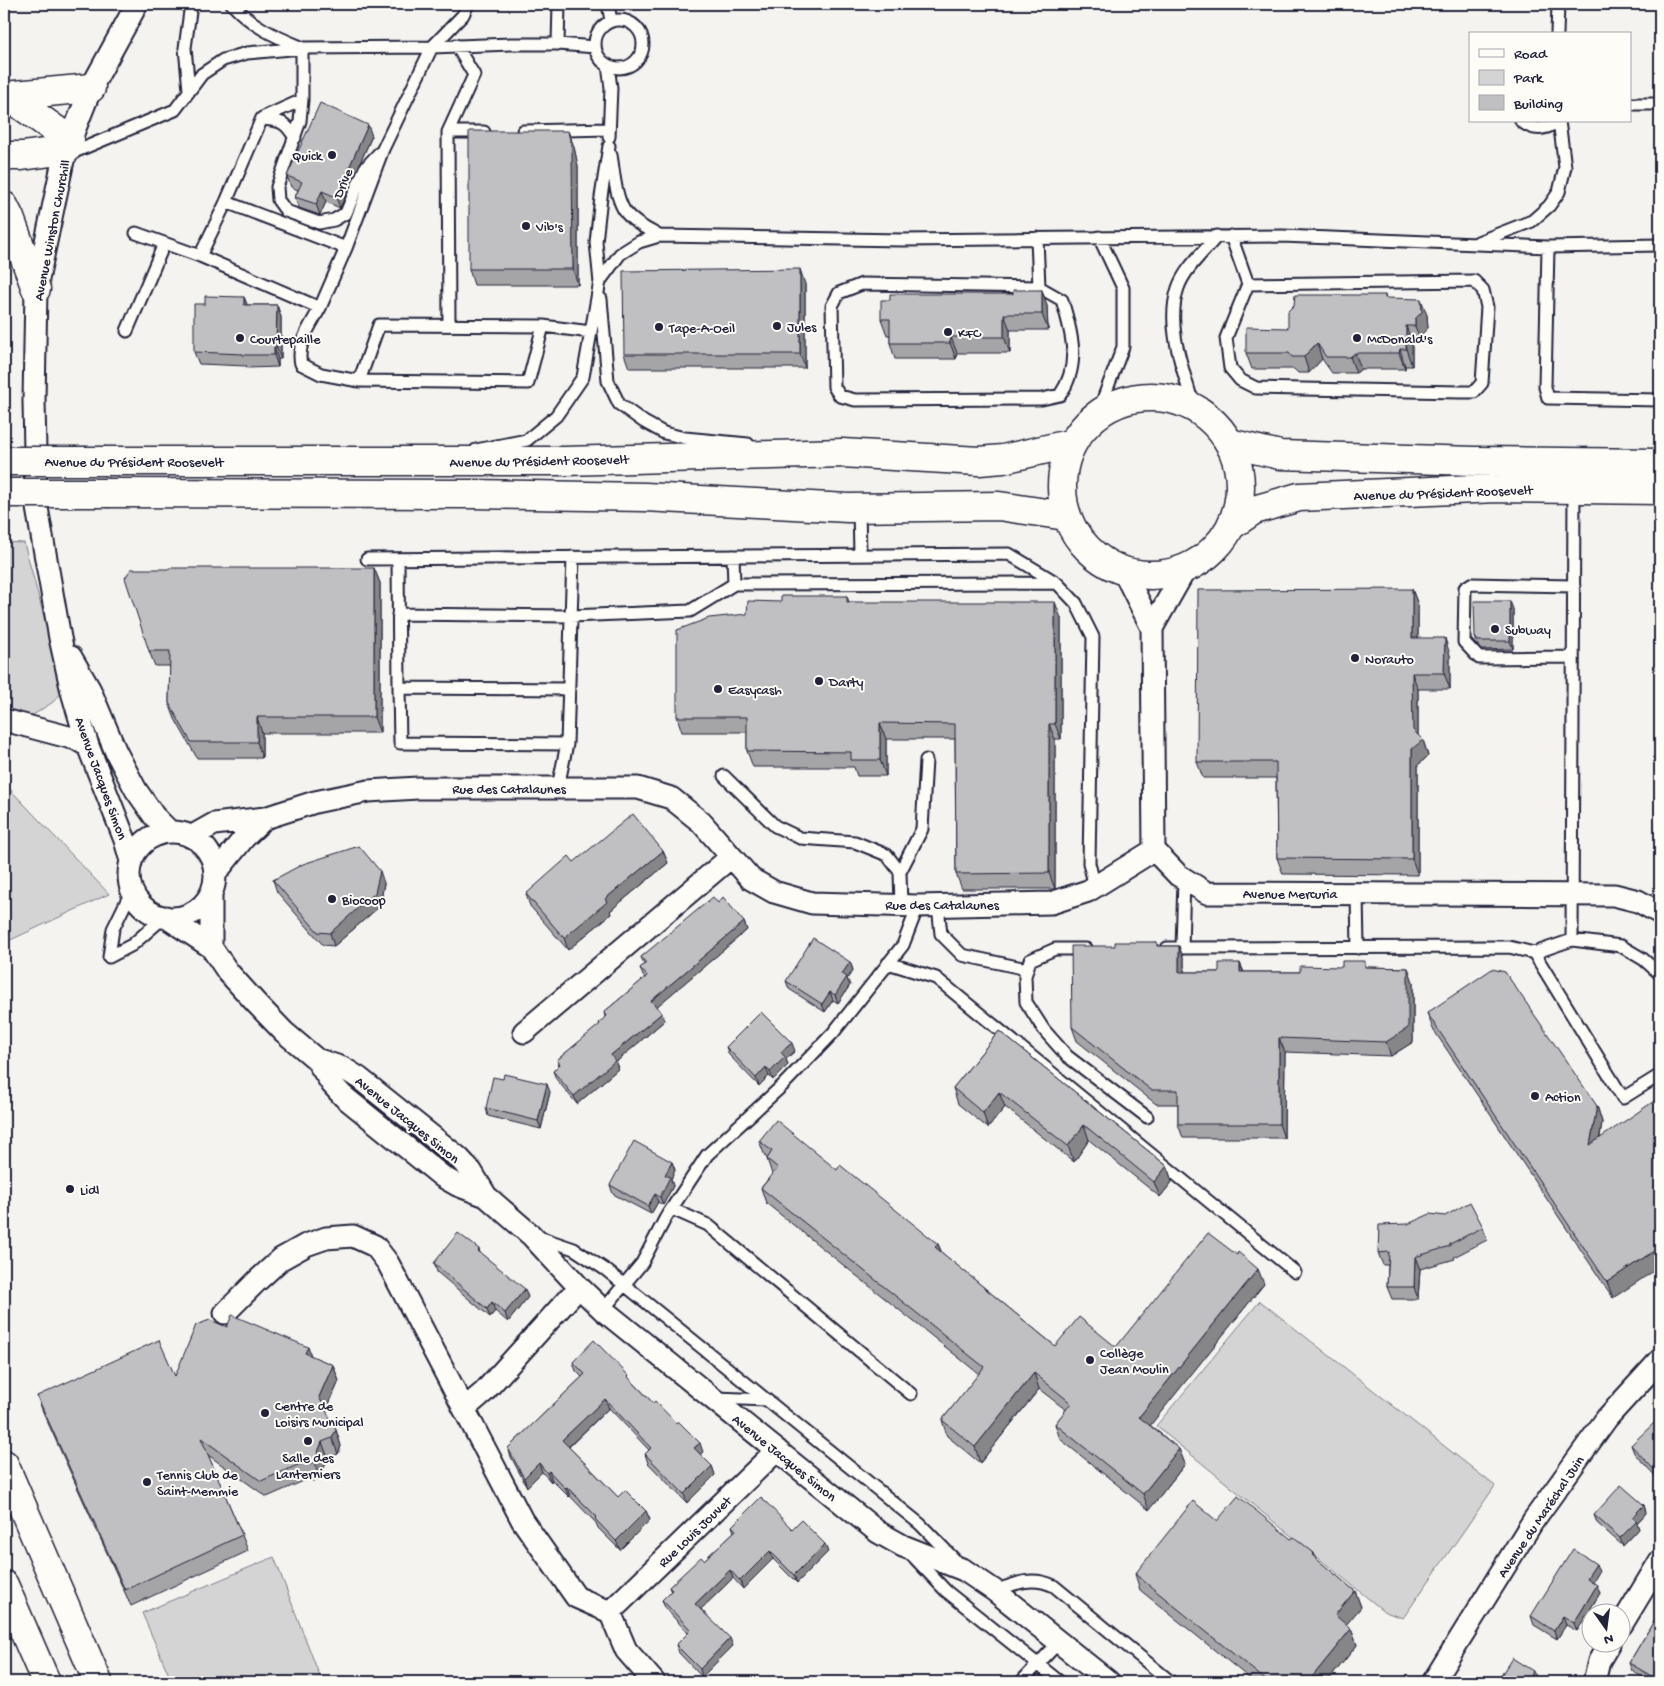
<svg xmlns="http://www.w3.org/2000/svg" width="1664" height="1686" font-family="'Gochi Hand',sans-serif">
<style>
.green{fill:#d5d4d5;stroke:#7c7b88}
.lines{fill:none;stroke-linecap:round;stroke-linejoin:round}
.lane-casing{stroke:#22223b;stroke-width:15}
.street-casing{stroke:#22223b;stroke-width:25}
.secondary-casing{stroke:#22223b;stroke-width:31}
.primary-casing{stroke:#22223b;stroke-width:31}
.lane{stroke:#fdfcf7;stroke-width:11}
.street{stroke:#fdfcf7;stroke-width:21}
.secondary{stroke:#fdfcf7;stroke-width:28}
.primary{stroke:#fdfcf7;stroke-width:28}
.secondary-bridge-casing{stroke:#22223b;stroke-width:31;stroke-linecap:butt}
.secondary-bridge{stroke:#fdfcf7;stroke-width:28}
.wall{fill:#a5a4a7;stroke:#22223b}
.shaded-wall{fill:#868688;stroke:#22223b}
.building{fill:#c0bfc2;stroke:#22223b}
.poi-dot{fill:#22223b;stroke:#fdfcf7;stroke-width:2}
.labels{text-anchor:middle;stroke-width:4;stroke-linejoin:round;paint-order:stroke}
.poi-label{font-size:14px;fill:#22223b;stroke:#fdfcf7;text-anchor:start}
.street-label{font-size:14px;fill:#22223b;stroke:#fdfcf7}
</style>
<rect width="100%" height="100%" fill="#f4f3ef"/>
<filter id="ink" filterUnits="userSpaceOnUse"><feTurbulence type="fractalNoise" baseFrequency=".02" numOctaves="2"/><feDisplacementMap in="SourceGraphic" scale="10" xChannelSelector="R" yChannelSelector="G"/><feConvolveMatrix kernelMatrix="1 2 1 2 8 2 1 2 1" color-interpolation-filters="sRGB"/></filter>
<g filter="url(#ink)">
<path class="green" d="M4,542L24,543L64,690L53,702L33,715H4Z
M4,783L109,894L4,943Z
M1260,1301L1495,1486L1403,1618L1385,1612L1156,1426Z
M274,1557L322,1682H172L142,1613Z"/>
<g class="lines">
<defs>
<path id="lane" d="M232,4C252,26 274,36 301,47
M608,4L611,21
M4,5L5,4
M595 44a24 24 0 1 1 48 0a24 24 0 1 1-48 0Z
M1557,34L1558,4
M558,44L559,4
M302,48V100L300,121L277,187L278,200L286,211L319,223L334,220L346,213L365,168L379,153
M608,65L611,88L609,137
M189,90L185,48L191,4
M1630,104H1660
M262,119C281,121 285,121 295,138
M523,131L609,129
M448,132L474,75L456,45
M67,155L175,110L202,74L223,60L247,53L302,48L432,47L511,44H558L595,47
M611,155C614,172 615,195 624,210C632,222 647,229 659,236
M226,202L346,248
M136,233L200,256L320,308L346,248L383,149L432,47L463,15L468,4
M1231,236L1248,284L1226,338L1230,368L1240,380L1256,388L1460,392H1474L1482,383L1487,307L1483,290L1474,281L1248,284
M1037,238L1039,287
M1478,242L1532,221L1549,206L1559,192L1565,167L1559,121C1546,130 1534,132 1521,121
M1548,247L1545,387L1548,398L1660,400
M200,256L226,202L262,118L302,100
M600,283L596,242L601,197L609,146
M862,284L1039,287L1062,300C1072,333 1081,365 1060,395L1042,399L855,400L840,396L834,387L832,306L839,293Z
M601,299L608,381L619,404L644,422L664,433L685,438L748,444
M320,308C311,325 296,344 301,364L321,374L359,381
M449,325L448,132H484
M543,326L528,383L359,381L379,325L543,326L591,332
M127,331L164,244
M1194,408C1184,371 1165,327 1178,288C1185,268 1204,252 1217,236
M1097,415L1123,347V288L1099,237
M476,450L527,440L556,416L583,377L600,281L620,254L639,242L659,236L902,240L1282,236L1548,247L1660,245
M1574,489L1572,940L1621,946L1643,959L1660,974
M859,508L860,555
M733,556L734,584
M367,559L1009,554L1057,583L1076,603L1093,637L1089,863L1095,887
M398,559L399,688L569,689
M398,614L571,616L690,611L734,584L1056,583
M1573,657L1479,658L1464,642L1465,588L1471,584L1574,586
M399,688L400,743L567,744
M724,776L775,826L800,838L855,842L887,855L900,872
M558,787L567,744L573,557
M1357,894L1358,948
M901,905L900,872L922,829L926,760
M938,906L941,934L962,955L1027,969
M1572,940L1534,953L1623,1098L1660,1075
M1167,948L1509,947L1534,953
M1182,948L1184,879
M1086,949H1055L1030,960L1025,976L1026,1002L1044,1030L1067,1056L1147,1117
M109,957L113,929L132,890
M109,957L132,945L164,917
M888,963L936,978L1295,1272
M672,1209L708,1225L911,1394
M536,1236L574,1249L606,1270L920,1524L958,1563
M603,1310L642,1263L666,1217L707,1155L783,1085L833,1033L903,945L918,906
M716,1398L767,1400
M911,1554L946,1591L1060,1682
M995,1591C1016,1583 1032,1576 1054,1586L1171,1682
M1021,1682L1059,1642"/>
<path id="street" d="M1124,572L1152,628L1154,850L1178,875L1207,893L1614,895L1638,901L1660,913
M1152,628L1186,568
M71,657L90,690L116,752L136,790L154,816L170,832
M4,720L76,739L88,746
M129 875a43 43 0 1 1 86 0a43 43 0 1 1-86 0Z
M191,837L214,824L265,818L315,802L368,791L418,788H638L671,798L701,822L751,879L774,892L812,903L918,906L1051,903L1088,891L1154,850
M131,861L125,840L88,746L72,692L60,638L36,502L34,401L36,289L64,156L91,88L137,4
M215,874L244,838L265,818
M211,894V947
M166,917L211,947L228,972L256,1003L284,1032L316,1059L332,1084L343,1096L443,1177L457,1185L486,1196
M524,1032L731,857
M316,1059L343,1068L359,1078L459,1158L471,1171L486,1196L531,1235L579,1287L603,1310L878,1532L903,1546L964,1570L995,1591L1109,1682
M225,1313L257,1281L281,1259L306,1245L326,1238L353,1236L375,1246L388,1263L522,1520L576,1597L610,1612
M464,1409L484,1392L579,1287
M610,1612L777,1450
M610,1612L626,1650L654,1682
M1622,1624L1660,1561
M1433,1682L1533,1521L1607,1418L1660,1360
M1594,1682L1599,1661L1609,1644"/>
<path id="secondary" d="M1062 486a89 89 0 1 1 178 0a89 89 0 1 1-178 0Z
M1229,443L1280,455L1474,461L1660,463
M106,461H565L842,453L979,461L1003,459L1073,443
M110,493L474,494L645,497L848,508L999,506L1066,516
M1232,525L1254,510L1299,497L1497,488L1660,490"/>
<path id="primary" d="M4,96L91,88
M8,96L70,140
M4,156H22L66,150
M4,206L10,218L36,289
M4,1464L98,1682
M4,1585L46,1682"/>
</defs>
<use href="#lane" class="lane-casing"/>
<use href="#street" class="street-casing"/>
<use href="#secondary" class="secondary-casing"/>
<use href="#primary" class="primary-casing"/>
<use href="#lane" class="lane"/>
<use href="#street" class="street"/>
<use href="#secondary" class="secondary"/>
<use href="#primary" class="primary"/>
<defs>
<path id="secondary-bridge" d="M4,461H106
M4,493H110"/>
</defs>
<use href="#secondary-bridge" class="secondary-bridge-casing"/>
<use href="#secondary-bridge" class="secondary-bridge"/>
</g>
<path class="wall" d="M568,131L574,147L578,166V285H474L469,269Z
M372,136L340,208L326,202L320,215L299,208L295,197L298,190L291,187L287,176Z
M805,284V368H629L624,354Z
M1042,290L1047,306L1048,330H1010V353H957L956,359H895L890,343V335H887L881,319L1013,294Z
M1385,295L1386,299L1427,315L1428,328L1421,335V342H1412V366H1405V369H1361L1356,373H1332L1322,359L1309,373H1298L1294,369H1252L1246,353L1288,328Z
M244,297L247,305H277L281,317V359H278V367L247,368V366L199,364L194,352L205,304Z
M374,568L380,583V733H262V758H197L175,719L169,703L170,666H155L149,651Z
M1412,589L1418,605V638L1450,655V689H1418V736L1423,740L1428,756L1418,765V875L1283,874L1277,858L1276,778H1203L1197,762Z
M847,596L849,602L1061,618V739H1055V889H962L956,874L955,739H886V776H857L854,767H753L747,751V732H682L677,717L747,614Z
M1513,609V649L1481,650L1478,646L1475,637Z
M663,851L668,863L610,911L611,914L568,950L530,906L526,894Z
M273,880L384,883L380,906L334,946L323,945L277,892Z
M718,903L744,922L747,930L656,1007L664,1021L616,1062L618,1069L577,1104L556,1079L553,1071L559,1065L557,1060L600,1025L599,1023L605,1017L604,1012L645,978L643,976L640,968L644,965L641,957Z
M1157,942L1158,946H1179L1184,960V972H1219L1240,963L1244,972H1300L1367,967L1408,968L1413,982V1042L1391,1056L1285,1052L1284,1138H1183L1178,1124V1104H1156L1077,1041L1072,1027L1115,946Z
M850,962L853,970L847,979L850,985L838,1003L833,1000L825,1012L789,989L786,981Z
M1427,1013L1597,1106L1602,1122L1600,1138L1613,1298L1433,1029Z
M999,1031L1167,1166L1172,1182L1160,1197L1089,1140L1074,1162L1005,1107L988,1128L958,1104L953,1088Z
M726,1047L795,1051L786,1059L788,1065L773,1080L769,1076L759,1086L729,1055Z
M550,1092L541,1129L488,1116L486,1108Z
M759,1141L837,1170L938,1244L942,1253L1055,1346L1116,1347L1264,1284L1150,1425L1179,1449L1185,1464L1149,1510L1060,1439L1055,1424L1066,1410L1039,1389L980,1463L947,1436L942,1420L979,1374L766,1203L761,1188L772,1174L767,1159V1158L765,1156Z
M672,1162L675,1170L671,1179L673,1186L663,1205L658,1202L651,1214L613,1194L610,1185Z
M1483,1227L1487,1240L1454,1257L1455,1259L1420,1269L1418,1299H1392L1387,1287L1388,1265H1383L1378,1253Z
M479,1249L480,1253L528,1297L508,1322L495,1311L490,1317L437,1272L434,1263Z
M311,1356L333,1365L339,1381L326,1411L336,1430L341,1446L338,1454L328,1458L320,1478L313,1481L308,1479L267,1497L208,1455L242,1535L248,1551L131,1606L43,1412L37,1396Z
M573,1362L630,1379L653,1403L703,1452L700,1454L712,1466L715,1475L687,1503L648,1463L645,1454L649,1450L609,1408L569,1447L618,1497L646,1511L650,1520L620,1550L598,1528L596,1523L570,1496L569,1497L552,1480L551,1482L542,1472L527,1487L511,1457L508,1448L582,1377L576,1371Z
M1660,1430V1481L1634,1453L1631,1445Z
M1644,1505L1646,1513L1637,1523L1639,1529L1623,1546L1597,1523L1594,1515Z
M1217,1521L1291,1539L1314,1553L1316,1559L1355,1591L1361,1607L1346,1624L1351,1629L1357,1645L1327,1682H1254L1140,1590L1135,1574Z
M732,1526L792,1529L828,1552L797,1583L773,1559L743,1589L733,1578L701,1609L733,1646L702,1677L679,1653L676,1645L688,1633L665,1608L662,1600L671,1592L669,1587L704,1560L734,1532Z
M1599,1572L1592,1582L1600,1593L1577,1631L1566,1625L1557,1639L1534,1625L1531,1616Z
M1660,1611V1682H1651L1632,1671L1629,1663Z"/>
<path class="shaded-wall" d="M368,125L372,136L340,208L336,197Z
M568,131L574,147L578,166V285L573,269Z
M322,191L326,202L320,215L316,204Z
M800,269L805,284V368L800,354Z
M1042,290L1047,306L1048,330L1042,314Z
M244,297L249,309L244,305Z
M1421,299L1427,315L1428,328L1421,335V342L1415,326V319Z
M277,305L281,317V359L276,347Z
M1004,314L1010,330V353L1004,337Z
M1406,326L1412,342V366L1406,349Z
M951,337L957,353L956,359L950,343Z
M1317,343L1322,359L1309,373L1304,357Z
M274,347L278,359V367L274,355Z
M1400,349L1405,366V369L1399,353Z
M1355,353L1361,369L1356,373L1350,357Z
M374,568L380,583V733L374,717Z
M1412,589L1418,605V654L1412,638Z
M1510,601L1513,609V649L1510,641Z
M1055,602L1061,618V739L1055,724Z
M1445,638L1450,655V689L1444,673Z
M1412,673L1418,689V743L1423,740L1428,756L1418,765V875L1412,859Z
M257,717L262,733V758L257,742Z
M880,723L886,739V776L880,760Z
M1049,724L1055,739V889L1049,873Z
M663,851L668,863L610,911L611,914L568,950L564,938L605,899Z
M380,871L384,883L380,906L334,946L330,933Z
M744,922L747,930L654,1009L651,1001Z
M1179,946L1184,960V986L1179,972Z
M850,962L853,970L847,979L850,985L838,1003L835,995L842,974Z
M1240,963L1245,977L1240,972Z
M1408,968L1413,982V1042L1391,1056L1386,1042Z
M830,992L833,1000L825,1012L822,1004Z
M662,1013L664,1021L616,1062L618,1069L577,1104L574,1096L611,1055Z
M1279,1038L1285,1052L1284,1138L1279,1124Z
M792,1043L795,1051L786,1059L788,1065L773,1080L770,1072L781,1052Z
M766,1067L769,1076L759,1086L756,1078Z
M547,1084L550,1092L541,1129L538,1121Z
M999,1092L1005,1107L988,1128L983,1113Z
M1597,1106L1602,1122L1596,1161L1590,1145Z
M1084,1125L1089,1140L1074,1162L1068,1146Z
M672,1162L675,1170L671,1179L673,1186L663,1205L660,1197L665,1175Z
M1167,1166L1172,1182L1160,1197L1154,1182Z
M655,1194L658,1202L651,1214L648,1206Z
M938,1244L944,1259L935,1247Z
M1660,1247V1267L1613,1298L1607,1282Z
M1415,1257L1420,1269L1418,1299L1414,1287Z
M1258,1269L1264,1284L1145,1432L1139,1417Z
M525,1289L528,1297L508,1322L505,1313Z
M492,1302L495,1311L490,1317L487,1309Z
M308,1347L314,1364L305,1353Z
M333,1365L339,1381L325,1413L319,1397Z
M1034,1373L1039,1389L980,1463L975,1447Z
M605,1399L609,1408L566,1449L562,1440Z
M336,1430L341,1446L338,1454L332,1438Z
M322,1442L328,1458L320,1478L314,1462Z
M700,1443L703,1452L697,1457L694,1448Z
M1179,1449L1185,1464L1149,1510L1143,1494Z
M539,1463L542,1472L527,1487L524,1478Z
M712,1466L715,1475L687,1503L684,1494Z
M549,1471L552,1480L551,1482L547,1473Z
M567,1487L570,1496L569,1497L565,1488Z
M1644,1505L1646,1513L1637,1523L1639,1529L1623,1546L1620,1538L1632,1517Z
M646,1511L650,1520L620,1550L616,1541Z
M825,1544L828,1552L797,1583L794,1575Z
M770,1551L773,1559L743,1589L740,1581Z
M1596,1564L1599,1572L1590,1587L1587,1578Z
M730,1570L733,1578L698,1612L695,1604Z
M1597,1585L1600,1593L1577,1631L1574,1623Z
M1355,1591L1361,1607L1341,1631L1335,1615Z
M1563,1616L1566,1625L1557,1639L1554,1631Z
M1351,1629L1357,1645L1327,1682H1308Z
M730,1638L733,1646L702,1677L700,1669Z
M1533,1671L1536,1679L1534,1682H1526Z"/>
<path class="building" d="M320,103L368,125L336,197L322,191L316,204L295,197L302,182L287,176Z
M469,131H568L572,150L573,269H469Z
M800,269V354H624L623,271Z
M1013,290H1042V314H1004V337H951L950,343H890V319H881V300H890V294H1013Z
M1295,295H1385V298L1421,299L1422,312L1415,319V326H1406V349H1400L1399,353H1355L1350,357H1326L1317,343L1304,357H1292L1289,353H1246V327L1288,328V311L1294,305Z
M205,296L244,297V305H277L276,347H274V355H243V354L194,352V304H205Z
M169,568H374V717H257V742H191L169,703L170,651H149L125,578L131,569H169Z
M1412,589V638H1445L1444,673H1412L1413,730L1423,740L1412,749V859L1277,858L1276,762H1197L1198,590Z
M781,596H847V602H1055V724H1049V873L956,874L955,724L880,723V760H851V752L747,751V717H677V630L709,618L747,614L748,601L781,602Z
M1474,601H1510V641H1478L1475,637Z
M633,814L663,851L605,899L607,902L564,938L526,894L569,856L574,862Z
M1660,819V825L1657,822Z
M359,846L380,871L375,893L330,933L318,932L273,880L303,864Z
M713,897L718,903L723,897L744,922L651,1001L662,1013L611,1055L615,1061L574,1096L553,1071L560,1064L557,1060L600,1024L599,1023L607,1016L604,1012L647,976L640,968L646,963L641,957Z
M813,938L850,962L842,974L847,977L835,995L830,992L822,1004L786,981Z
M1115,942H1157V946H1179V972H1219V963H1240V972H1300V966L1342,967V961H1365V967L1408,968V1028L1386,1042L1279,1038V1124H1178V1090H1151L1072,1027L1071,946H1115Z
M1492,969L1505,972L1597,1106L1590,1145L1660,1097V1247L1607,1282L1427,1013Z
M761,1012L792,1043L781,1052L785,1057L770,1072L766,1067L756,1078L726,1047Z
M999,1031L1167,1166L1154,1182L1084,1125L1068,1146L999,1092L983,1113L953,1088Z
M504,1074L547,1084L538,1121L486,1108L493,1077L503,1079Z
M776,1120L837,1170L840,1165L938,1244L935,1247L1055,1346L1079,1317L1116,1347L1208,1233L1237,1255L1238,1252L1258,1269L1139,1417L1179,1449L1143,1494L1055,1424L1071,1403L1034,1373L975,1447L942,1420L984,1367L761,1188L778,1168L767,1159L772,1151L759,1141Z
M634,1141L672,1162L665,1175L670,1177L660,1197L655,1194L648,1206L610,1185Z
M1470,1202L1483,1227L1450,1244V1246L1415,1257L1414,1287H1387L1389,1252L1378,1253L1379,1225L1408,1224L1430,1214L1445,1216Z
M458,1233L479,1249L478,1251L525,1289L505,1313L492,1302L487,1309L434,1263Z
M232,1315L308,1347L305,1353L333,1365L319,1397L336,1430L332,1438L322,1442L314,1462L307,1465L302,1463L261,1481L201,1438L242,1535L125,1590L37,1396L159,1340L175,1376L196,1325L210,1320L227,1327Z
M594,1340L629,1376L628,1377L653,1403L655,1401L676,1423L678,1421L700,1443L694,1448L712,1466L684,1494L645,1454L651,1448L605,1399L562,1440L618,1497L625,1490L646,1511L616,1541L595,1519L597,1517L567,1487L565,1488L549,1471L547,1473L539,1463L524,1478L508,1448L585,1374L573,1362Z
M1654,1423L1660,1430V1476L1631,1445Z
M1621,1485L1644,1505L1632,1517L1637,1521L1620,1538L1594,1515Z
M1238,1496L1291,1539L1294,1537L1314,1553L1312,1555L1355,1591L1335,1615L1351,1629L1308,1682H1268L1135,1574L1193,1501L1217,1521Z
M761,1497L792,1529L801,1520L825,1544L794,1575L770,1551L740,1581L730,1570L695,1604L730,1638L700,1669L676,1645L691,1630L662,1600L672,1590L669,1587L701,1557L704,1560L736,1530L732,1526Z
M1573,1549L1596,1564L1587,1578L1597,1585L1574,1623L1563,1616L1554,1631L1531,1616Z
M1660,1611V1681L1629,1663Z
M1512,1658L1533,1671L1526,1682H1497Z"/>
</g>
<g class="poi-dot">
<circle cx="332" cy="155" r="5"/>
<circle cx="526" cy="226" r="5"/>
<circle cx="777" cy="326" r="5"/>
<circle cx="659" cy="327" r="5"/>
<circle cx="948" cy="332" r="5"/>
<circle cx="240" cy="338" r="5"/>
<circle cx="1357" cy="338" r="5"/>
<circle cx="1495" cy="629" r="5"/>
<circle cx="1355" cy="658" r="5"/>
<circle cx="819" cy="681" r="5"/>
<circle cx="718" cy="689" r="5"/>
<circle cx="332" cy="899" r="5"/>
<circle cx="1535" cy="1096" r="5"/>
<circle cx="70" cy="1189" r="5"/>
<circle cx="1090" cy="1360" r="5"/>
<circle cx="265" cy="1413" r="5"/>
<circle cx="308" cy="1441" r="5"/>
<circle cx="147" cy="1482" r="5"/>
</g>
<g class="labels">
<g class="poi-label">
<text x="322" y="160" text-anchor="end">Quick</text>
<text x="536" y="231">Vib's</text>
<text x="787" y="331">Jules</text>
<text x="669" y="332">Tape-A-Oeil</text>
<text x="958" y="337">KFC</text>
<text x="250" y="343">Courtepaille</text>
<text x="1367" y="343">McDonald's</text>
<text x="1505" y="634">Subway</text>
<text x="1365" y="663">Norauto</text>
<text x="829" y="686">Darty</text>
<text x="728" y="694">Easycash</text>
<text x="342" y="904">Biocoop</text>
<text x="1545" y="1101">Action</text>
<text x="80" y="1194">Lidl</text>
<text x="1100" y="1357">Collège<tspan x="1100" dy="16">Jean Moulin</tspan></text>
<text x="275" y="1410">Centre de<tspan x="275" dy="16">Loisirs Municipal</tspan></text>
<text x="308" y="1462" text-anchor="middle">Salle des<tspan x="308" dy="16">Lanterniers</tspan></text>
<text x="157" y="1479">Tennis Club de<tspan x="157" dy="16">Saint-Memmie</tspan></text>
</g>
<g class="street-label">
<text transform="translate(342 183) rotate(-67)" y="5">Drive</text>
<text transform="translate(51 230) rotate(-79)" y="5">Avenue Winston Churchill</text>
<text transform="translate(539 460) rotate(-1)" y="5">Avenue du Président Roosevelt</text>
<text x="134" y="466">Avenue du Président Roosevelt</text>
<text transform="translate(1443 492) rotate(-2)" y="5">Avenue du Président Roosevelt</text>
<text transform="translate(102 778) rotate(70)" y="5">Avenue Jacques Simon</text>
<text x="509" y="793">Rue des Catalaunes</text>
<text x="1290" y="898">Avenue Mercuria</text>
<text x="942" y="909">Rue des Catalaunes</text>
<text transform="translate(408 1119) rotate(39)" y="5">Avenue Jacques Simon</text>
<text transform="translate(785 1457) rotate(39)" y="5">Avenue Jacques Simon</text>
<text transform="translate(1540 1516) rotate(-56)" y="5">Avenue du Maréchal Juin</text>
<text transform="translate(694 1531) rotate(-44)" y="5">Rue Louis Jouvet</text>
</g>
</g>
<rect width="1664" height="1686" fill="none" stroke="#fdfcf7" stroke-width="20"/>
<rect x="10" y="10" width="1644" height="1666" fill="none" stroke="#22223b" stroke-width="2" filter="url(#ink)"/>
<rect x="1469" y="32" width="162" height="90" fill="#fdfcf7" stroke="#a5a5ac"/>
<rect x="1479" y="49" width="25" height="8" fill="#fdfcf7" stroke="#a5a5ac"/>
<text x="1514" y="58" font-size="15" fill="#22223b">Road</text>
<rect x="1479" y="70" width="25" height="15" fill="#d5d4d5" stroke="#a5a5ac"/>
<text x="1514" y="82" font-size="15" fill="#22223b">Park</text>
<rect x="1479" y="95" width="25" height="15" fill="#c0bfc2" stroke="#a5a5ac"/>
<text x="1514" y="108" font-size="15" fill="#22223b">Building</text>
<g transform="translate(1606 1628) rotate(166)"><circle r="24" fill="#fdfcf7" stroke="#a5a5ac"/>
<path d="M0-4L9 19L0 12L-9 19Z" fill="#22223b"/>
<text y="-8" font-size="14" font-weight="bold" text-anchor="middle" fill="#22223b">N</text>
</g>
</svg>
